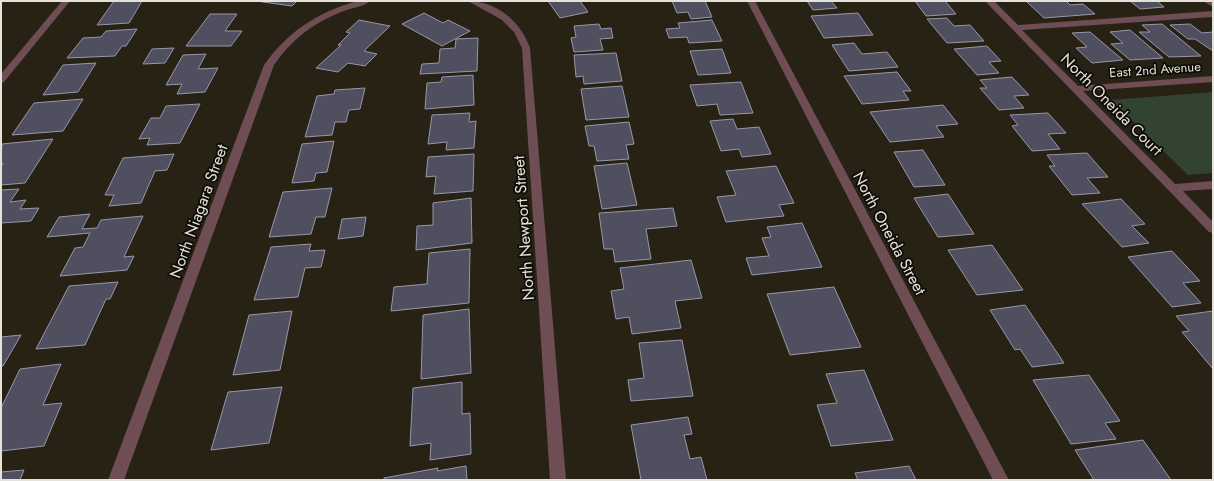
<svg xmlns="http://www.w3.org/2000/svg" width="1214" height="481" font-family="Jost,sans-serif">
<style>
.green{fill:#324332}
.building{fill:#504f5f;stroke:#9897a9}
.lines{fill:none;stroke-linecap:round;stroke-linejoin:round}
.minor{fill:#6f4d54;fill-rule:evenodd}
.labels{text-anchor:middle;stroke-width:3.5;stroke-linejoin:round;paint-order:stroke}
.far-street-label{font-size:13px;fill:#e5e2d9;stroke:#0e0c06}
.street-label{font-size:16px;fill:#e5e2d9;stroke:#0e0c06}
</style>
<rect width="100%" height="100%" fill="#272214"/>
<path class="green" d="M1213,92V173L1188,175L1111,100Z"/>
<path class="building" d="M114,1H142L129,23L97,25Z
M256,1H297L292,6Z
M548,1H580L588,12L560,18Z
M672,1H705L712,17L691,19L688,12L677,13Z
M807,1H831L837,8L813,10Z
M915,1H945L956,14L926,16Z
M1026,1H1066L1070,5L1083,4L1095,14L1044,18Z
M1130,1H1157L1164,7L1140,9Z
M424,13L443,23L448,20L470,31L442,46L402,24Z
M858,13L873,35L824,38L811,16Z
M210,14H237L225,31H242L231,46H186Z
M947,18L954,26L970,25L984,41L947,43L927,19Z
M359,20L390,26L364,51L377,54L365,66L348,63L338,72L316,68L341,45H338L350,33L346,32Z
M712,20L722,41L689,43L687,37L669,38L666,29L680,28L678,23Z
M599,24L601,29L611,28L613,38L600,39L603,50L574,52L571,38L576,37L574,26Z
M1162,24L1201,56L1169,57L1139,32H1150L1142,25Z
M1190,24L1202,33L1213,32V51L1195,39H1188L1170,25Z
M137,29L126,46H122L115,56L67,58L83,38L101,37L106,31Z
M1130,30L1163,58L1130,60L1111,44L1123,43L1110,32Z
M1090,32L1123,60L1092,63L1076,48L1087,47L1072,33Z
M478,38L477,71L420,74L422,64L439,63L440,49L455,48L456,39Z
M854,43L862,54L887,52L898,67L849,71L832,45Z
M987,46L1001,61L989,62L999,73L977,75L954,49Z
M174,48L165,63L143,64L152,49Z
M722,49L731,73L698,75L690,51Z
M616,53L622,81L584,84L583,76L576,77L574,55Z
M206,54L198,69L218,68L205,92L177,94L182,84L166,85L183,55Z
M96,63L78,92L43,95L63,65Z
M897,72L911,91H903L909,100L862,104L844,76Z
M473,75L474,105L425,109L427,83L441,82L442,77Z
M1012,77L1029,95L1014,96L1024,108L999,110L980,88H987L980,80Z
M741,82L753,113L720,115L717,104L697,106L690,85Z
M622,86L629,117L586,120L581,89Z
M365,88L360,109L349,110L346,122H335L332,135L305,137L317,96L334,94L335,90Z
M83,99L63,131L12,135L34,103Z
M200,104L180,143L147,145L150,138L139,139L151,118H160L166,106Z
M943,105L958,124L936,126L944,137L890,142L870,112Z
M470,113L469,122L476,121L474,148L446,150L447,142L428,144L432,115Z
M1048,113L1066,133L1048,134L1060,149L1032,151L1012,126L1018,125L1010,115Z
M733,119L737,129L759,127L771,154L742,157L739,149L721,151L710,121Z
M629,122L634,144L626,145L629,159L597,161L594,146H589L585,126Z
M53,139L25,183L1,185V167L3,163H1L2,144Z
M334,141L327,172L316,173L314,181L292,183L302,144Z
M923,150L945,185L914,187L894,152Z
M1087,153L1108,177L1087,178L1100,193L1072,195L1049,166H1055L1047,155Z
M174,154L167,170L155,171L141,203L109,206L114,195H105L123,158Z
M474,154L473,191L434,194L436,176L426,177L428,157Z
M627,163L637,205L602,209L594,166Z
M776,166L794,203L779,205L784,216L726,222L717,197L736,195L726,171Z
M332,188L325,217H316L311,234L269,237L283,192Z
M19,189L10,202L26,200L20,209L39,208L31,221L1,223V190Z
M948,194L974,234L938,237L914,198Z
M471,198L472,243L416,250L417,226L433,225V203Z
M1121,199L1145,224L1132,226L1149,243L1122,247L1082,204Z
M673,208L677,226L646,229L651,259L615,262L613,249H604L599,213Z
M90,214L82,229L97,228L101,220L143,216L124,257L134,256L127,270L60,276L75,248L83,247L90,233L47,237L59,217Z
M366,217L363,236L338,239L342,219Z
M802,223L822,267L752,275L746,258L769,256L762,238L771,237L767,227Z
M311,244L309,251L325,250L321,267L305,268L298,297L254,300L271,247Z
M992,245L1023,290L977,295L948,250Z
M470,249L469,303L391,311L394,287L427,284L429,253Z
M1172,251L1200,281L1183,283L1201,303L1172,307L1128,257Z
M691,260L702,298L675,301L681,328L632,334L629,317L616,319L611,291L624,289L620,268Z
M118,282L110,299H106L85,345L36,349L69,286Z
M834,287L861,347L790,355L767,294Z
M1025,305L1064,363L1032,367L1020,349L1015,350L990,310Z
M469,309L471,373L421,379L423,315Z
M292,311L280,370L233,375L249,315Z
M1213,311V369L1182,332L1189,331L1176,316Z
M21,335L3,366H1V337Z
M682,340L693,396L631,401L628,380L644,378L639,343Z
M61,364L43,405L62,403L44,446L1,451V408L20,369Z
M864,370L893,440L831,446L817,405L837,403L826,374Z
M1089,375L1120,421L1105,423L1116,439L1071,444L1033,380Z
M462,382V414L470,413L471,454L430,460L431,443L410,446L413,388Z
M282,387L269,443L211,450L228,392Z
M688,417L692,434L684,435L690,459L701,457L707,480H641L631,425Z
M1143,440L1171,480H1094L1075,450Z
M466,466L467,480H384V478L438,468L437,471Z
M909,466L916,480H858L855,473Z
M24,470L20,480H1V472Z"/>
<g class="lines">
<path class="minor" d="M62,1H70L4,82L1,83V74Z
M357,1H370C364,7 350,8 341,12C313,23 291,40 274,65L124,480H108L264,65C287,32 318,12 357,1Z
M468,1C497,1 521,22 530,48L566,480H550L522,48L514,32L502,20Z
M747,1H755L1009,480H993Z
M985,1H994L1018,25L1213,11V17L1022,30L1078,86L1213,76V82L1083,91L1175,184L1213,181V189L1183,191L1213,222V233L1209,232Z
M1203,1H1213V7Z"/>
</g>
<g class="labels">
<g class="far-street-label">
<text transform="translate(1155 69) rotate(-4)" y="5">East 2nd Avenue</text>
</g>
<g class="street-label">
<text transform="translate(1112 104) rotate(45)" y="6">North Oneida Court</text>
<text transform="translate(198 211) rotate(-70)" y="6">North Niagara Street</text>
<text transform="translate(523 228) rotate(-94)" y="6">North Newport Street</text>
<text transform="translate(890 233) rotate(62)" y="6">North Oneida Street</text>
</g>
</g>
<rect width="1214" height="481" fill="none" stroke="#e5e2d9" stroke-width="4"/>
</svg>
